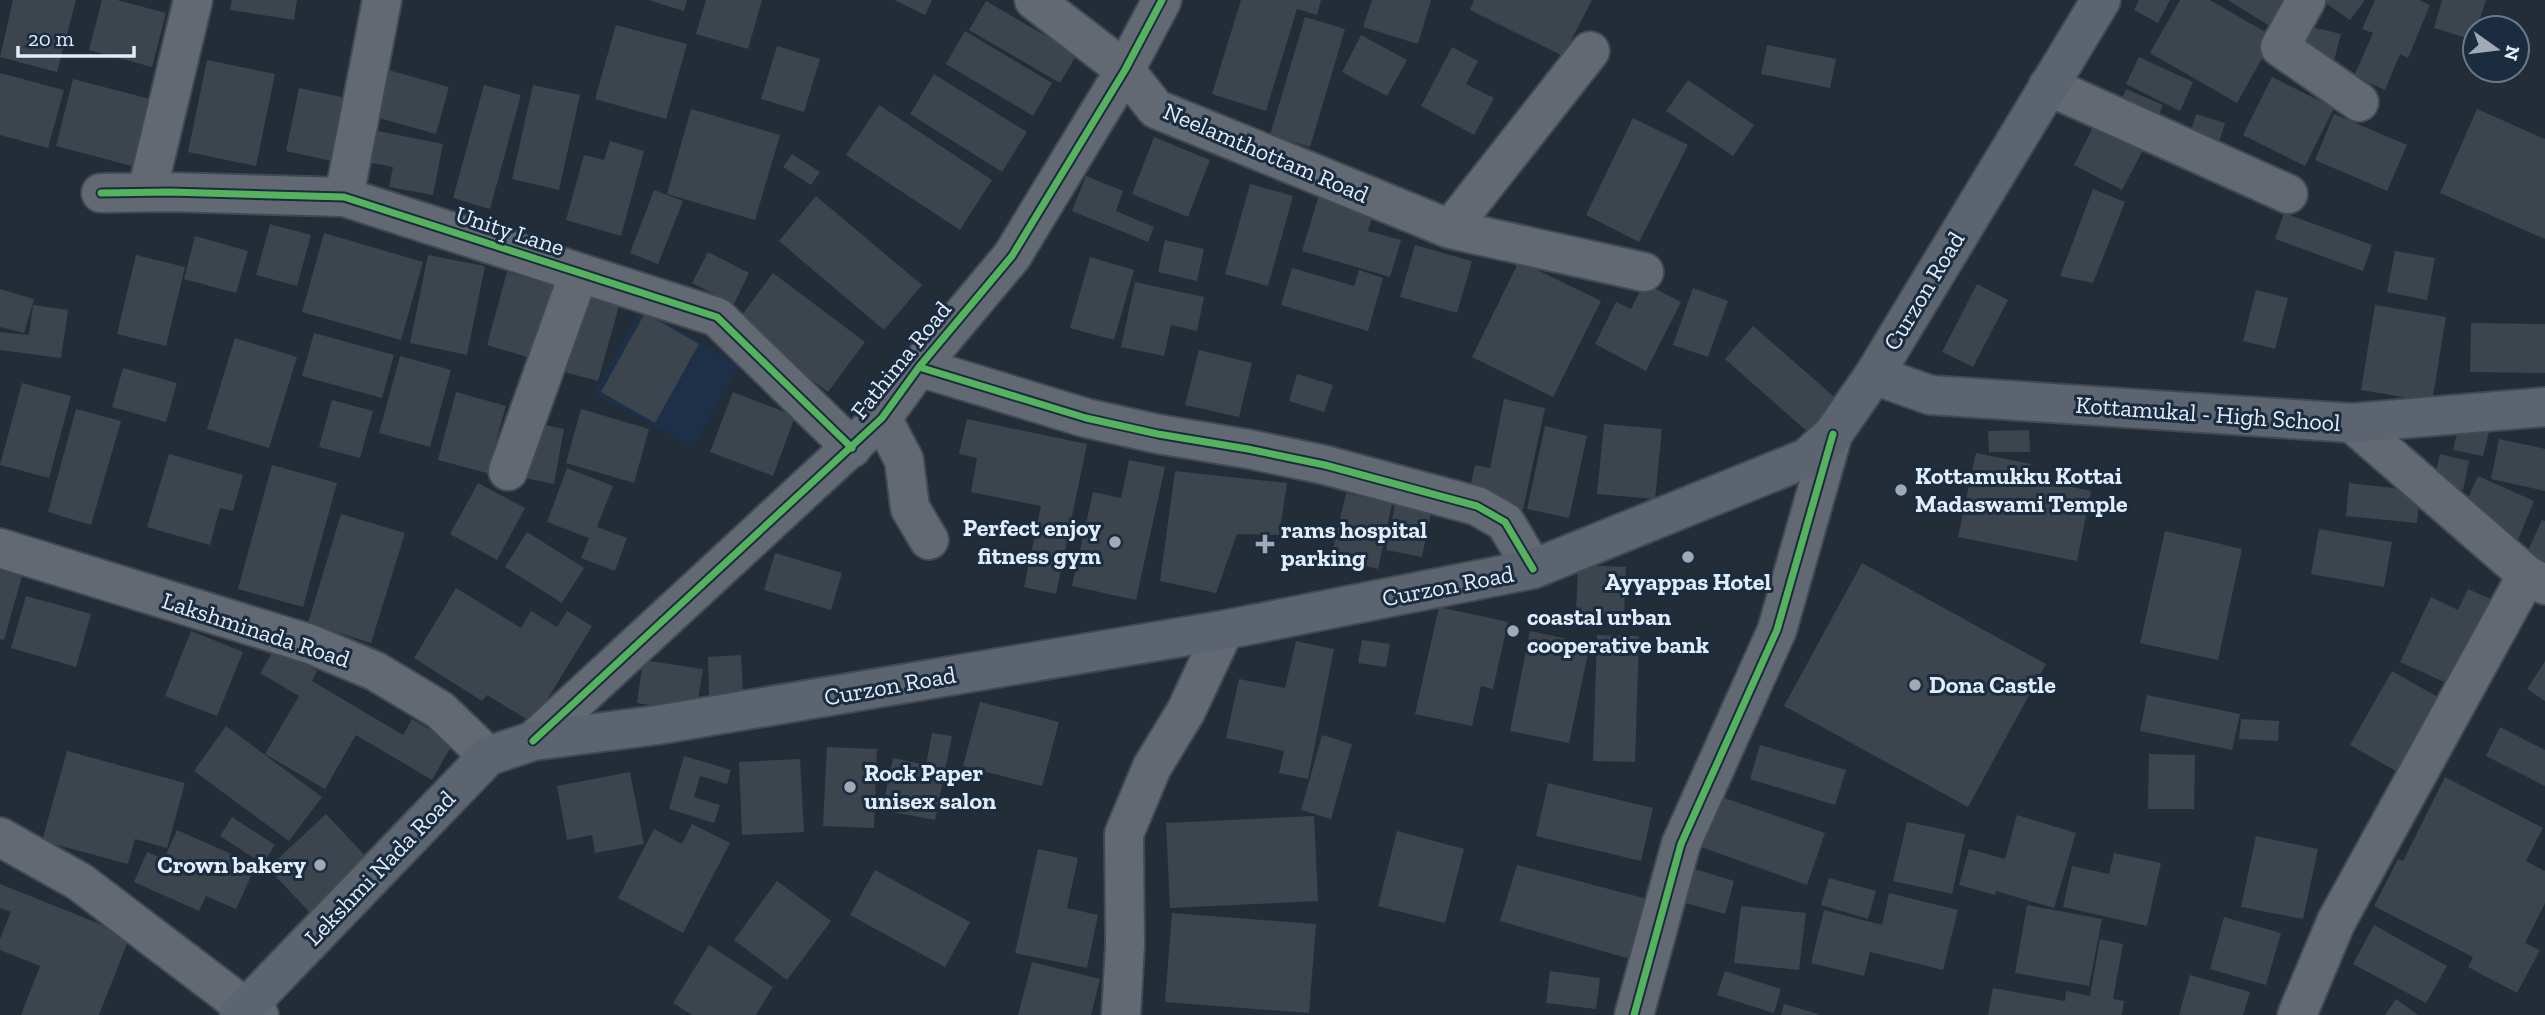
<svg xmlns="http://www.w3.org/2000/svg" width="2545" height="1015" font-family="'Zilla Slab',serif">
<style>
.built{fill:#1d3048}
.building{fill:#3c444d}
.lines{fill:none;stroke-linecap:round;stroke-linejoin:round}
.minor-casing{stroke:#414952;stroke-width:42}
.tertiary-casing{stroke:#414952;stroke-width:42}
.secondary-casing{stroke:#414952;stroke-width:42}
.minor{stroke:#626972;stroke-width:38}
.tertiary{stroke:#626972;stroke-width:38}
.secondary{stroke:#5c646f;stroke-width:38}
.cycleway-casing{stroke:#1b2c40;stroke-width:11}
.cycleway{stroke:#56b35d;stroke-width:7}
.poi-dot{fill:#9faab6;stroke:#1b2c40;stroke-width:2.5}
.labels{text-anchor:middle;stroke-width:6;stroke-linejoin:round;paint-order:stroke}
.street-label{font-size:24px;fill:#e2edfa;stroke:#1b2c40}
.poi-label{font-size:24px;font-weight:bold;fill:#e2edfa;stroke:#1b2c40;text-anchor:start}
</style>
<rect width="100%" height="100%" fill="#232d38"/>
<path class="built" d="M641,307L739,365L694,448L594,394Z"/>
<path class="building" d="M13,0H76L57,72L0,57Z
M102,0H117L166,13L152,67L89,50Z
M232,0H297L294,20L230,10Z
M648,0H687L684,11Z
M706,0H762L748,49L696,34Z
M894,0H932L925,15Z
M1241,0H1321L1317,15L1297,9L1266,111L1212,94Z
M1372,0H1431L1418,44L1363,27Z
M1474,0H1592L1563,56L1470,10Z
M2139,0H2170L2158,23L2134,10Z
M2180,0H2210L2274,37L2237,103L2150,53Z
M2228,0H2293L2274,29Z
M2321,0H2365L2350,20Z
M2375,0H2419L2430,5L2408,58L2400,54L2385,90L2354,76L2373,33L2362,29Z
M2442,0H2486L2477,28H2475L2473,40L2434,28Z
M986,1L1077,54L1060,83L969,30Z
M1305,17L1345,29L1310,147L1270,135Z
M616,25L687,44L666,119L595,99Z
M2312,27L2341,34L2334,61L2304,53Z
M965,31L1052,83L1033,116L946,64Z
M1361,35L1407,60L1387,96L1342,72Z
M1767,45L1836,59L1830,88L1761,74Z
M777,46L820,59L804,112L761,99Z
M1452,47L1478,61L1466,84L1494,98L1474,135L1421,106Z
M2139,57L2193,82L2180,111L2126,84Z
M207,60L275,74L256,166L188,152Z
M385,69L449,87L436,134L372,116Z
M0,73L64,90L48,148L0,135Z
M934,74L1027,132L1002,172L910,114Z
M2272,77L2334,108L2305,166L2243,135Z
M73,79L150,99L132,166L56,146Z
M1688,80L1754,125L1733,156L1666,111Z
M484,85L521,95L490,209L453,198Z
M533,85L580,95L559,190L512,179Z
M299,88L346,98L332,161L286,151Z
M2126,89L2163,105L2156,123L2118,108Z
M879,105L992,180L960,230L846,155Z
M691,109L780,135L755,220L667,194Z
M2477,109L2545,139V239L2440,193Z
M2196,114L2225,123L2218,146L2189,137Z
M2334,114L2407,145L2387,191L2315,160Z
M1633,118L1688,145L1639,242L1586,215Z
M2095,123L2144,148L2122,190L2074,165Z
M373,130L443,144L433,195L389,187L393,167L367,162Z
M1154,137L1210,160L1188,217L1132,194Z
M610,141L644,151L621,236L566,220L584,155L604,160Z
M792,154L820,172L811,185L783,167Z
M1086,176L1123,191L1116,211L1154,227L1148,242L1072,211Z
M1250,184L1293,196L1268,286L1225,274Z
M2093,189L2125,202L2093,283L2060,276Z
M654,190L683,201L658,264L630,253Z
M1320,192L1375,208L1368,231L1401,240L1390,277L1302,251Z
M816,196L922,285L884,330L779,241Z
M2284,213L2372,245L2363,271L2275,239Z
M270,224L311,235L297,286L256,275Z
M324,233L423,262L401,340L302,312Z
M195,236L248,251L236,293L184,279Z
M1165,240L1204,249L1197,281L1158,272Z
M1415,245L1472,261L1457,313L1400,297Z
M2395,251L2435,258L2427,300L2387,292Z
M708,252L749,273L734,304L692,283Z
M136,255L185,267L166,346L117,334Z
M428,255L485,266L467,355L410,343Z
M1090,257L1134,270L1114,340L1070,328Z
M1519,261L1601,301L1553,397L1472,357Z
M1292,268L1354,286L1359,270L1383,278L1368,331L1281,305Z
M507,272L559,287L537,360L487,345Z
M773,273L865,342L828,392L736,323Z
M1135,282L1204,297L1197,331L1171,325L1164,356L1121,347Z
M1644,283L1681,302L1646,371L1595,344L1616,302L1631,309Z
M1977,284L2008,300L1973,367L1942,352Z
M1693,288L1728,301L1708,357L1673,345Z
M0,289L34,299L24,333L0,327Z
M2256,290L2288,298L2275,349L2243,341Z
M585,297L619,306L598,381L564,372Z
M33,305L68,310L61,358L0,350V332L29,335Z
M2375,305L2446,317L2432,402L2361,390Z
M645,313L699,344L655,423L601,392Z
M2471,323L2545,324V373L2470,372Z
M1753,326L1839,401L1810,434L1725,359Z
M314,333L394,355L382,398L302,376Z
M235,338L297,357L269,448L207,429Z
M1199,350L1252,363L1239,417L1185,405Z
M400,356L451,370L430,447L379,433Z
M123,368L177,383L166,422L112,407Z
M1297,374L1333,385L1324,412L1289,401Z
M22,383L71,396L49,478L0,465Z
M456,392L506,406L487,473L438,460Z
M733,392L795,416L773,476L710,452Z
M1504,399L1545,408L1523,510L1468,498L1475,465L1490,468Z
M332,400L373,411L360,458L319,447Z
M76,409L121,421L91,525L48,512Z
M581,409L649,429L634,483L566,463Z
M967,419L1087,444L1056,594L1024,587L1041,506L971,492L977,458L959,454Z
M2460,421L2490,428L2483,456L2453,450Z
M534,423L564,429L554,484L524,478Z
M1604,424L1662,429L1655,499L1597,494Z
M1545,426L1587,436L1569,518L1527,509Z
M2029,430L2030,452H1989L1988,431Z
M2499,439L2545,449V491L2491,479Z
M1976,453L2031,464L2028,478L2091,491L2077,561L1958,537Z
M169,454L243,475L233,511L220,508L210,545L147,527Z
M2440,454L2469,461L2463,490L2433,483Z
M1129,460L1165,467L1136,600L1072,586L1093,492L1121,498Z
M272,465L337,483L303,607L238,589Z
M567,468L613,486L597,527L627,538L615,571L581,558L589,538L547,522Z
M1175,471L1287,483L1279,535L1237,534L1216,593L1160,581Z
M2478,476L2534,501L2518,540L2461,514Z
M478,483L525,508L497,560L450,534Z
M2349,483L2420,491L2417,523L2346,516Z
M1346,493L1392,504L1378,569L1331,558Z
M1397,495L1433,503L1422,557L1386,550Z
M341,514L405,533L371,643L308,623Z
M2542,520L2545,521V569L2524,559Z
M2319,529L2392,542L2384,587L2311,574Z
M2165,531L2242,549L2218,660L2140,643Z
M527,532L584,568L562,603L505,567Z
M775,553L842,573L831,610L764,590Z
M1862,563L2046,664L1968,807L1784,706Z
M1578,565L1626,567L1624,616L1576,614Z
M0,570L22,576L4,640L0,639Z
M456,588L521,628L531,611L557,627L567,611L592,626L533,723L487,695L482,701L414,658Z
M2468,589L2495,601L2455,687L2400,662L2431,597L2458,610Z
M26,596L91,614L76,667L11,648Z
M1439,607L1508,622L1493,689L1481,686L1472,726L1415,714Z
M191,631L243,652L217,716L165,696Z
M1530,631L1590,644L1569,743L1510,731Z
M1597,635L1639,636L1635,762L1593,761Z
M1362,640L1390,644L1386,667L1358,663Z
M1296,641L1334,649L1308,779L1279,773L1284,751L1226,738L1239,679L1285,688Z
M276,646L317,671L312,681L403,735L412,719L453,743L432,780L356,735L325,789L265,754L299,696L260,673Z
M741,655L743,694L709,696L708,657Z
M643,660L703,669L696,712L637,703Z
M2545,661V701L2527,689Z
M2392,671L2443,700L2401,774L2350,745Z
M2147,695L2240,714L2232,750L2140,731Z
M980,702L1059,722L1042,786L963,766Z
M2241,719L2279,721L2278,741L2239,739Z
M226,726L322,797L289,841L194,771Z
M2500,727L2545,750V786L2486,756Z
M932,733L952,736L935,820L882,810L893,758L926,765Z
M1322,735L1352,744L1331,819L1301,810Z
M1760,745L1846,770L1835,805L1750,779Z
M827,747L877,749L874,828L823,826Z
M67,751L185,783L167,848L135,839L128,864L42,841Z
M2149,754L2195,755L2194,809H2148Z
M684,756L731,770L727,784L700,776L694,797L720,805L714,823L669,809Z
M800,759L804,832L742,835L739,762Z
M630,772L644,844L595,853L592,835L567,840L557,786Z
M2445,777L2543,828L2526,861L2545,871V903L2525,943L2540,950L2517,993L2468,967L2473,957L2374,906L2398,859L2403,861Z
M1548,783L1653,808L1641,861L1536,836Z
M1719,796L1825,833L1807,885L1701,847Z
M326,814L371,862L313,916L268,868Z
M2017,815L2076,833L2054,908L1996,891L1995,895L1959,885L1969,849L2005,859Z
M1314,816L1318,901L1170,908L1166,823Z
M232,817L275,845L263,864L220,836Z
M1907,822L1965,834L1952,894L1893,881Z
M692,824L730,843L683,933L618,898L654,829L682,844Z
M177,830L256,865L236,909L206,896L199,911L134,882L147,852L164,859Z
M1397,831L1464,849L1445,923L1378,906Z
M2256,836L2318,849L2303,919L2241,907Z
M1038,849L1078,858L1067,908L1098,915L1087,968L1015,953Z
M2114,853L2161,863L2147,926L2063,907L2072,866L2109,874Z
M1517,865L1655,901L1640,962L1500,921Z
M1685,866L1734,881L1725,914L1675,900Z
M875,870L970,922L945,967L850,915Z
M1829,878L1876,891L1868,919L1821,905Z
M777,881L831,921L787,980L734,940Z
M0,884L130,936L99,1015H21L40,966L0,950V939L11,912L0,908Z
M1889,893L1958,910L1943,970L1870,952L1864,976L1811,963L1824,910L1882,925Z
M2027,905L2102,919L2089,986L2015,973Z
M1741,906L1806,913L1799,970L1734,963Z
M1172,913L1316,924L1309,1013L1165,1002Z
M2224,917L2281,933L2266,985L2210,969Z
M2374,925L2447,966L2426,1003L2353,964Z
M2100,939L2123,944L2113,999L2124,1001L2122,1015H1988L1993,988L2065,1001L2066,991L2090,996Z
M709,945L773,987L756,1015H692L673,1003Z
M1032,962L1100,979L1091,1015H1018Z
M1550,971L1600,978L1596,1009L1546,1003Z
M1725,971L1781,989L1774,1013L1717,995Z
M2190,975L2250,992L2243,1015H2179Z
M2396,999L2418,1015H2385Z
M1784,1004L1818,1014V1015H1781Z"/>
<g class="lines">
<defs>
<path id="minor" d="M1034,0L1125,70L1156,109L1450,229
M2306,0L2280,47L2359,102
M1590,51L1450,229L1644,272
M2048,86L2288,194
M147,192L193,0
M101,193L170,192L344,197L717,317L852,448
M344,197L382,0
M919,367L1086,418L1158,434L1248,449L1325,465L1477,506L1505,522L1533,569
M882,418L904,460L910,508L929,540
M2352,423L2527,575L2545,585
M508,471L579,273
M0,548L310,644L375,671L440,710L488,756
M0,837L80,882L246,1008L259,1015
M1121,1015L1125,945L1124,834L1152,767L1186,711L1224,630
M1634,1015L1681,844L1777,630L1833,434
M2297,1015L2336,922L2527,575"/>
<path id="tertiary" d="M533,741L882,418L919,367L1012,256L1125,70L1162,0"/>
<path id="secondary" d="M1874,375L1930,395L2352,423L2545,407
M239,1015L488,756L533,741L657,725L1224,630L1533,569L1807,458L1833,434L1874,375L2101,0"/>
</defs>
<use href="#minor" class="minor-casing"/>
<use href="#tertiary" class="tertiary-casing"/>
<use href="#secondary" class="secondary-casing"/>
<use href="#minor" class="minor"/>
<use href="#tertiary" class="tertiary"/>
<use href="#secondary" class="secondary"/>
<defs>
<path id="cycleway" d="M101,193L170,192L344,197L717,317L852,448
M919,367L1086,418L1158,434L1248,449L1325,465L1477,506L1505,522L1533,569
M533,741L882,418L919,367L1012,256L1125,70L1162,0
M1634,1015L1681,844L1777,630L1833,434"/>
</defs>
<use href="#cycleway" class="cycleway-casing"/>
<use href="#cycleway" class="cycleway"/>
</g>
<g class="poi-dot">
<circle cx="1901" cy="490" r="7"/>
<circle cx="1115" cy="542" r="7"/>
<path d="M1261.5 533.5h7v7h7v7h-7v7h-7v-7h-7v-7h7z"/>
<circle cx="1688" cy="557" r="7"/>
<circle cx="1513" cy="631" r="7"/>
<circle cx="1915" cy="685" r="7"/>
<circle cx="850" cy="787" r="7"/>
<circle cx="320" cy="865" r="7"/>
</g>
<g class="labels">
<g class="street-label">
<text transform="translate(1266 153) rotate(23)" y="8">Neelamthottam Road</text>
<text transform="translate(510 231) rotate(18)" y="8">Unity Lane</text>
<text transform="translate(1924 291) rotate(-59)" y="8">Curzon Road</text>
<text transform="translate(901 360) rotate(-51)" y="8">Fathima Road</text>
<text transform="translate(2208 414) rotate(4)" y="8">Kottamukal - High School</text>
<text transform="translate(1448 586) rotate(-11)" y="8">Curzon Road</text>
<text transform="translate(256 630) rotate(18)" y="8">Lakshminada Road</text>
<text transform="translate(890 686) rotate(-10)" y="8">Curzon Road</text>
<text transform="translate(380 868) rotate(-46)" y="8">Lekshmi Nada Road</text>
</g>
<g class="poi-label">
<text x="1915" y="484">Kottamukku Kottai<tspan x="1915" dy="28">Madaswami Temple</tspan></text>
<text x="1101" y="536" text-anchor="end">Perfect enjoy<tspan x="1101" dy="28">fitness gym</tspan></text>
<text x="1281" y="538">rams hospital<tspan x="1281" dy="28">parking</tspan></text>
<text x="1688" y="590" text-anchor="middle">Ayyappas Hotel</text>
<text x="1527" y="625">coastal urban<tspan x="1527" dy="28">cooperative bank</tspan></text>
<text x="1929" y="693">Dona Castle</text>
<text x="864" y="781">Rock Paper<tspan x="864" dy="28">unisex salon</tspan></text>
<text x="306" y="873" text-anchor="end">Crown bakery</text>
</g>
</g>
<g transform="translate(2496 49) rotate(104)"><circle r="33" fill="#1b2c40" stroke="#6b798a" stroke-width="2"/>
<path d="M0-5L12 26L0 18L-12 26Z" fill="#9faab6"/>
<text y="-10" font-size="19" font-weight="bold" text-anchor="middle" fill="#e2edfa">N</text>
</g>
<path d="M18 46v10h116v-10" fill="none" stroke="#e2edfa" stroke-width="3.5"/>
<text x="28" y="46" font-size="21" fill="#e2edfa" stroke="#1b2c40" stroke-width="5" paint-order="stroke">20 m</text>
</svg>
